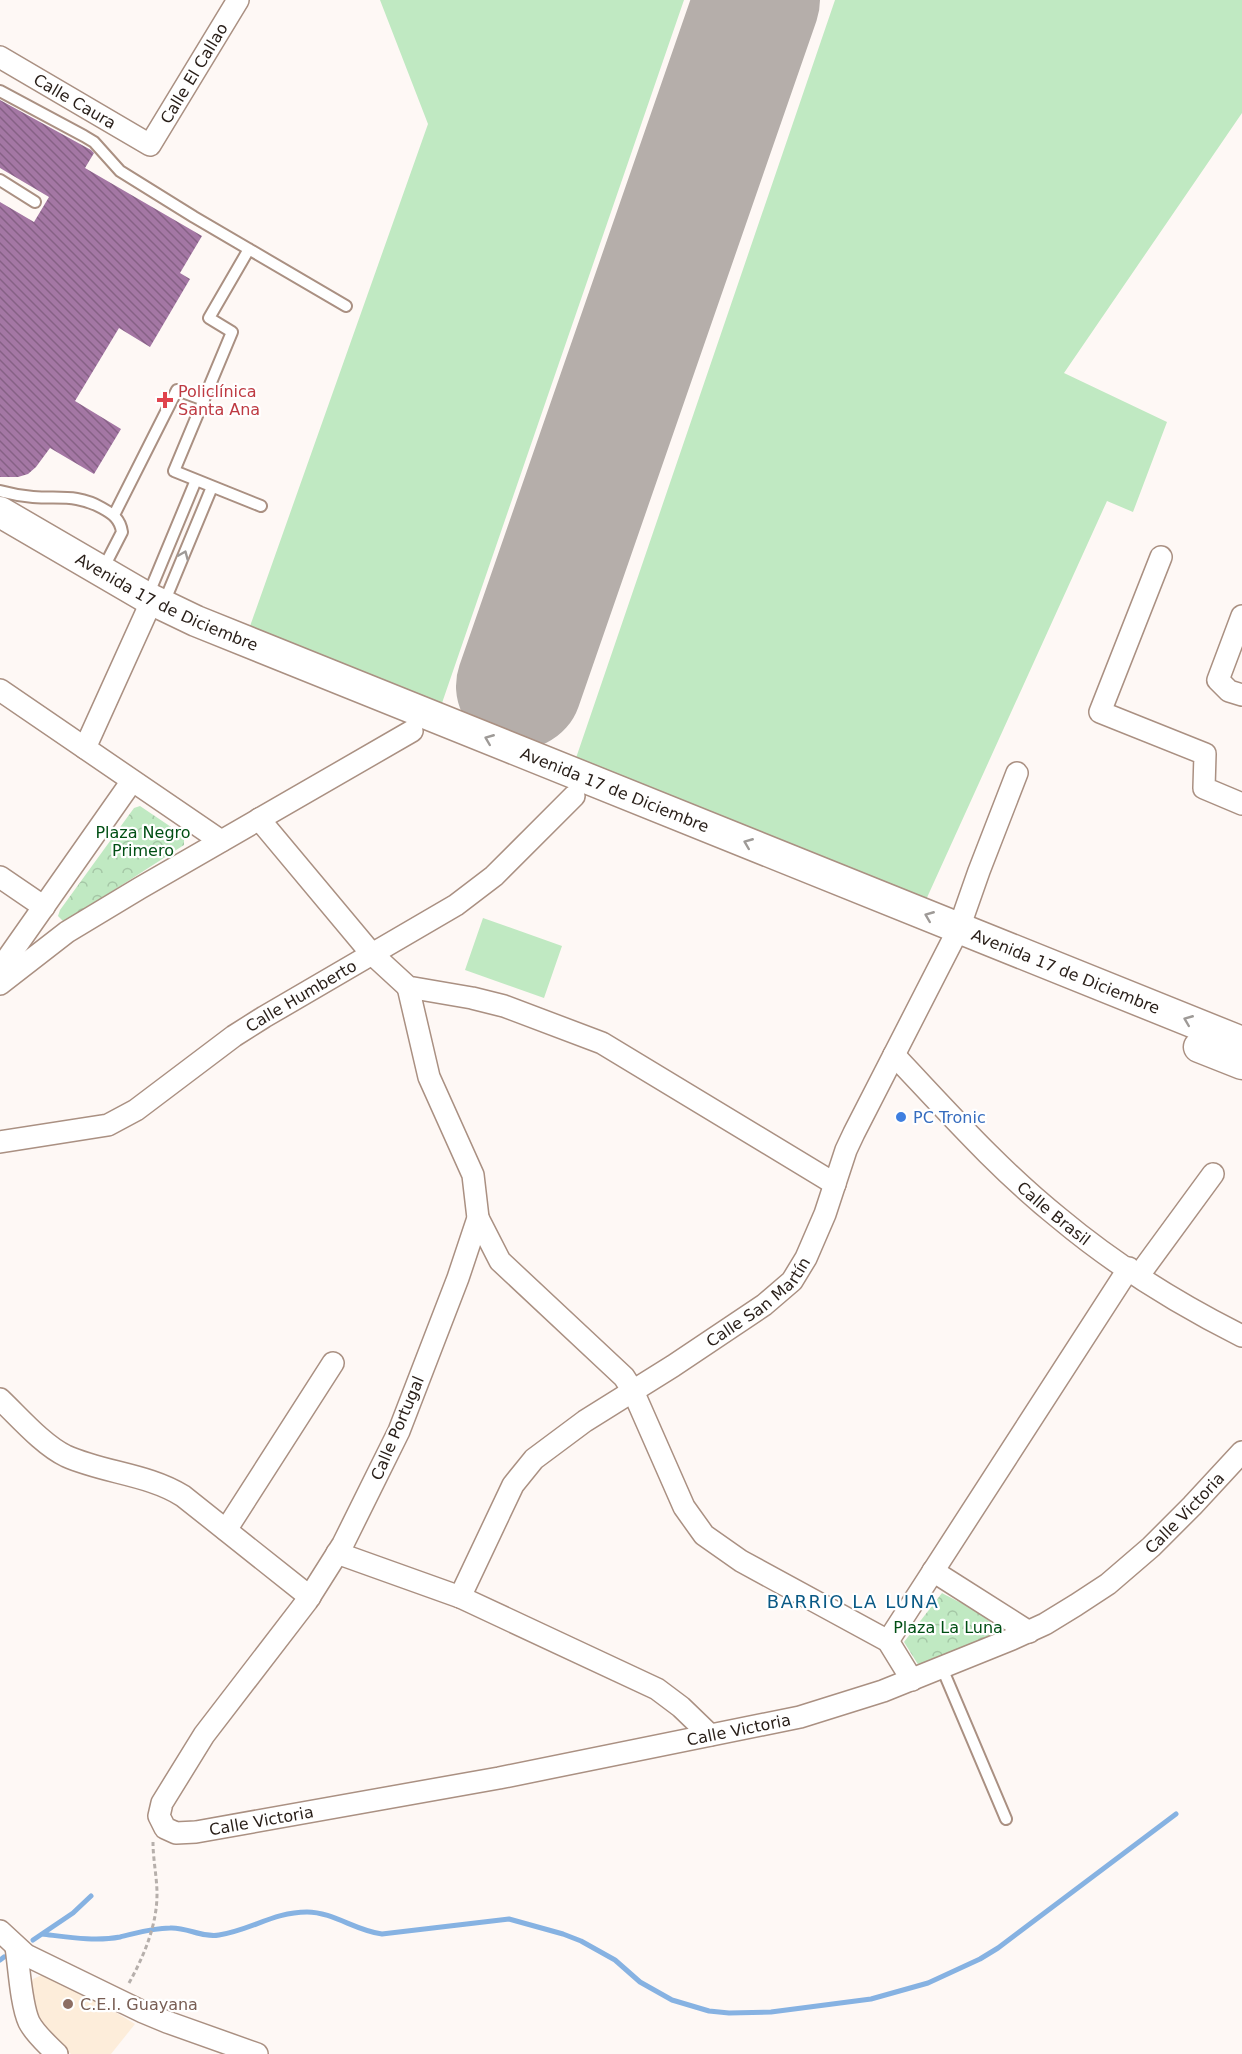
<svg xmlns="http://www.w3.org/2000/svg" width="1242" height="2054" font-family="'DejaVu Sans',sans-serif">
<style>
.education{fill:#fdedda}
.grass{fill:#c0e9c2}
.park{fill:url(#park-crowns)}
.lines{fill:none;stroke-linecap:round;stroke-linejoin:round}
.stream{stroke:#86b2e2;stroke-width:5}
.runway{stroke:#b5aeaa;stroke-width:126}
.building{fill:url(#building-back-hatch)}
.lane-casing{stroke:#aa9082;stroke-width:14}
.street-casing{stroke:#aa9082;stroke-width:24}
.secondary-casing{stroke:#aa9082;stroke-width:33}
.path{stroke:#b6afab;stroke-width:3;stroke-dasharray:4.5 3;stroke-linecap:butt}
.lane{stroke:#fff;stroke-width:10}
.street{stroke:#fff;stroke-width:21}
.secondary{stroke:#fff;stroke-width:30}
.oneway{stroke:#9e9a97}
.health-dot{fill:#e0444e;stroke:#fff;stroke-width:2}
.shop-dot{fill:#3f7fe0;stroke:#fff;stroke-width:2}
.education-dot{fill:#8d6e63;stroke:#fff;stroke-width:2}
.labels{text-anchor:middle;stroke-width:4.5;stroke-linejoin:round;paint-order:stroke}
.street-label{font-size:16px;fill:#281e18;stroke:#fff}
.health-label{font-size:16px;fill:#be3a42;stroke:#fff;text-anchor:start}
.park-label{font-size:16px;fill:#004f14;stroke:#fff}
.shop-label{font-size:16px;fill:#366cbe;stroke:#fff;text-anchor:start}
.education-label{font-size:16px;fill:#785e54;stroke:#fff;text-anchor:start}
.neighbourhood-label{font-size:18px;letter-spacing:1.5px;fill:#095985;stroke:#fff}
</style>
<defs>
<pattern id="park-crowns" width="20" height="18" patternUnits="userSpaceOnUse" patternTransform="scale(1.5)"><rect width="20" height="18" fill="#c0e9c2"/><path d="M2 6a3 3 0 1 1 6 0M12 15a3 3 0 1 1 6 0" fill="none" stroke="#a5c7a6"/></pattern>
<pattern id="building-back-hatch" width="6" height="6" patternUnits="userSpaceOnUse" patternTransform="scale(1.5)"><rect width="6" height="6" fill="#a477a4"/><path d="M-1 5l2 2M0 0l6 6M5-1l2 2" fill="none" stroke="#866185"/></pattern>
</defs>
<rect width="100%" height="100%" fill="#fef8f5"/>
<path class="education" d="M44,1974L64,1981L135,2024L111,2054H71L52,2037L37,2017L30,1987L33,1979Z"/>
<path class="grass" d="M380,0H684L442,703L249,629L428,124Z
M835,0H1242V113L1064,373L1167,422L1133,512L1107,501L925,902L576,758Z
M483,918L562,946L544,998L465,970Z"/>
<path class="park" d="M140,806L180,833L184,837V845L66,921H63L58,916L60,910L134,808Z
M942,1593C957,1602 995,1616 998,1634L919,1666L904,1642Z"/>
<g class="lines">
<path class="stream" d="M42,1934C67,1937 95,1942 120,1937C137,1933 152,1928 170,1928C187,1927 202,1938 219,1935C251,1930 274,1912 307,1912C333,1912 356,1931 382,1934L509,1919L563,1934L581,1941L615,1960L640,1982L672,2000L709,2011L729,2013L771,2012L871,1999L928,1983L980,1959L998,1948L1176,1814
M33,1940L73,1913L91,1896
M0,1960L4,1957"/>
<path class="runway" d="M519,686L757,0"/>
</g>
<path class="building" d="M0,100L91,150L94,153L85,168L202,236L180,273L190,279L150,347L119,328L75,401L121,429L94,474L50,448L36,467L28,474L18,477H0V202L34,222L49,197L0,168Z"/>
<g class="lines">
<defs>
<path id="lane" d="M0,91L84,136L94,142L120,171L194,217L346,306
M0,180L35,202
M249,249L209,318L232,332L174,471L261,506
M196,480L152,586V600L168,593L212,487
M0,491C11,494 22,496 33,497C60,499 77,494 102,508C113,514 120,519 122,532L103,569
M114,515L177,390L204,400
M942,1668L1006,1819"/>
<g id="street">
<path id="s1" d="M0,57L150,145L238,0"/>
<path d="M1161,557L1100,712L1205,754L1204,788L1242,804"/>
<path d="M1242,616L1218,680L1229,691L1242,695"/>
<path d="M0,690L221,841"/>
<path d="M85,748L152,600"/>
<path d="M259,819L371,953L408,987L472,998L504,1006L602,1043L835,1184"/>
<path d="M0,877L44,907"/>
<path d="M0,969L132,781"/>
<path d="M0,984L67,932L140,888L412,731"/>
<path id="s2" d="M408,987L429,1077L473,1175L478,1218L458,1278L399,1431L343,1544L307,1601L204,1735L162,1803L159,1816L165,1828L176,1833L196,1832L499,1778L800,1717L883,1691L1012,1639L1045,1624L1076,1605L1108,1584L1151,1547L1192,1506L1242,1452"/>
<path id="s3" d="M894,1055C947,1111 999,1170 1059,1218C1114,1264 1178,1304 1242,1336"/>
<path id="s4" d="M0,1142L108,1125L136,1110L234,1036L264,1017L456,905L494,876L574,796"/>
<path d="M478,1218L500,1261L624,1377L633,1391L684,1507L704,1535L741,1561L888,1641L912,1680"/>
<path d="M1139,1275L1213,1174"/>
<path d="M0,1399C19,1417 43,1445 66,1456C104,1473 148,1474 183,1496L310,1597"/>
<path d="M226,1530L333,1363"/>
<path d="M337,1553L460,1597L657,1689L681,1707L710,1735"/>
<path d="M933,1571L1029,1632"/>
<path id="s5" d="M460,1597L513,1485L534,1459L585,1421L673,1366L764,1305L792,1281L806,1258L825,1214L846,1150L854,1133L959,928L979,871L1017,773"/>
<path d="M888,1641L1129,1268"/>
<path d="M0,1931L26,1955L143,2012L167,2022L257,2054"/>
<path d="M16,1947C19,1966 21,2005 29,2022C35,2034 47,2044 57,2054"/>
</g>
<g id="secondary">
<path id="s6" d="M0,512L146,597L196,621L1242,1042"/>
<path d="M1199,1047L1242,1064"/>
</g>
</defs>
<use href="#lane" class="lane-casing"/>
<use href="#street" class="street-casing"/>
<use href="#secondary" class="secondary-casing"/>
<path class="path" d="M129,1983C144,1956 157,1925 157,1894C157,1877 153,1860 153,1842"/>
<use href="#lane" class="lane"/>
<use href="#street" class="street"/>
<use href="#secondary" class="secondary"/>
</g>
<defs><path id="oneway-chevron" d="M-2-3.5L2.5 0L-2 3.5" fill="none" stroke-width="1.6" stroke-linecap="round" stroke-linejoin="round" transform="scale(1.5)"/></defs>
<g class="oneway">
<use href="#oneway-chevron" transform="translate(184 555) rotate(-67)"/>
<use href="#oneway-chevron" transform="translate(489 739) rotate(-158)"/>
<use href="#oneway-chevron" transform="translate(748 843) rotate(-158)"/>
<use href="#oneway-chevron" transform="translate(929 916) rotate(-158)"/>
<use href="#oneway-chevron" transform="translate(1188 1020) rotate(-158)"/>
</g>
<path class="health-dot" d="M162 391h6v6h6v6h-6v6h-6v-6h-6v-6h6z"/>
<circle class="shop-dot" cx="901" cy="1117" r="6"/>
<circle class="education-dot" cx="68" cy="2004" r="6"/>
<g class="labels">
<g class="street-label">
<text dy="6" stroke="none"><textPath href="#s1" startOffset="258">Calle El Callao</textPath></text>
<text dy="6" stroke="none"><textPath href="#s1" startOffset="87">Calle Caura</textPath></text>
<text dy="6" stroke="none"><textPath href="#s6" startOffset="190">Avenida 17 de Diciembre</textPath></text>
<text dy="6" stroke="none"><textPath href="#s6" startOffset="676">Avenida 17 de Diciembre</textPath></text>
<text dy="6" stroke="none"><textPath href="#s6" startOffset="1162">Avenida 17 de Diciembre</textPath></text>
<text dy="6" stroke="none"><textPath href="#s4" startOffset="342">Calle Humberto</textPath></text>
<text dy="6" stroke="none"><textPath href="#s3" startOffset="225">Calle Brasil</textPath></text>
<text dy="6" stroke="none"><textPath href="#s5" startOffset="432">Calle San Martín</textPath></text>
<text transform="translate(397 1428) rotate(-67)" y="6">Calle Portugal</text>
<text dy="6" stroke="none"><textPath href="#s2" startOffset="2028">Calle Victoria</textPath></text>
<text dy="6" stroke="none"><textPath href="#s2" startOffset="1524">Calle Victoria</textPath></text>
<text dy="6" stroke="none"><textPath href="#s2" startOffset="1038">Calle Victoria</textPath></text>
</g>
<g class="health-label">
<text x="178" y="397">Policlínica<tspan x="178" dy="18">Santa Ana</tspan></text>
</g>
<g class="park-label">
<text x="143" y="838">Plaza Negro<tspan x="143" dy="18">Primero</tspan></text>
<text x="948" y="1633">Plaza La Luna</text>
</g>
<g class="shop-label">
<text x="913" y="1123">PC Tronic</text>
</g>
<g class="education-label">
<text x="80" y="2010">C.E.I. Guayana</text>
</g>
<g class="neighbourhood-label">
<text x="853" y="1608">BARRIO LA LUNA</text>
</g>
</g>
</svg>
